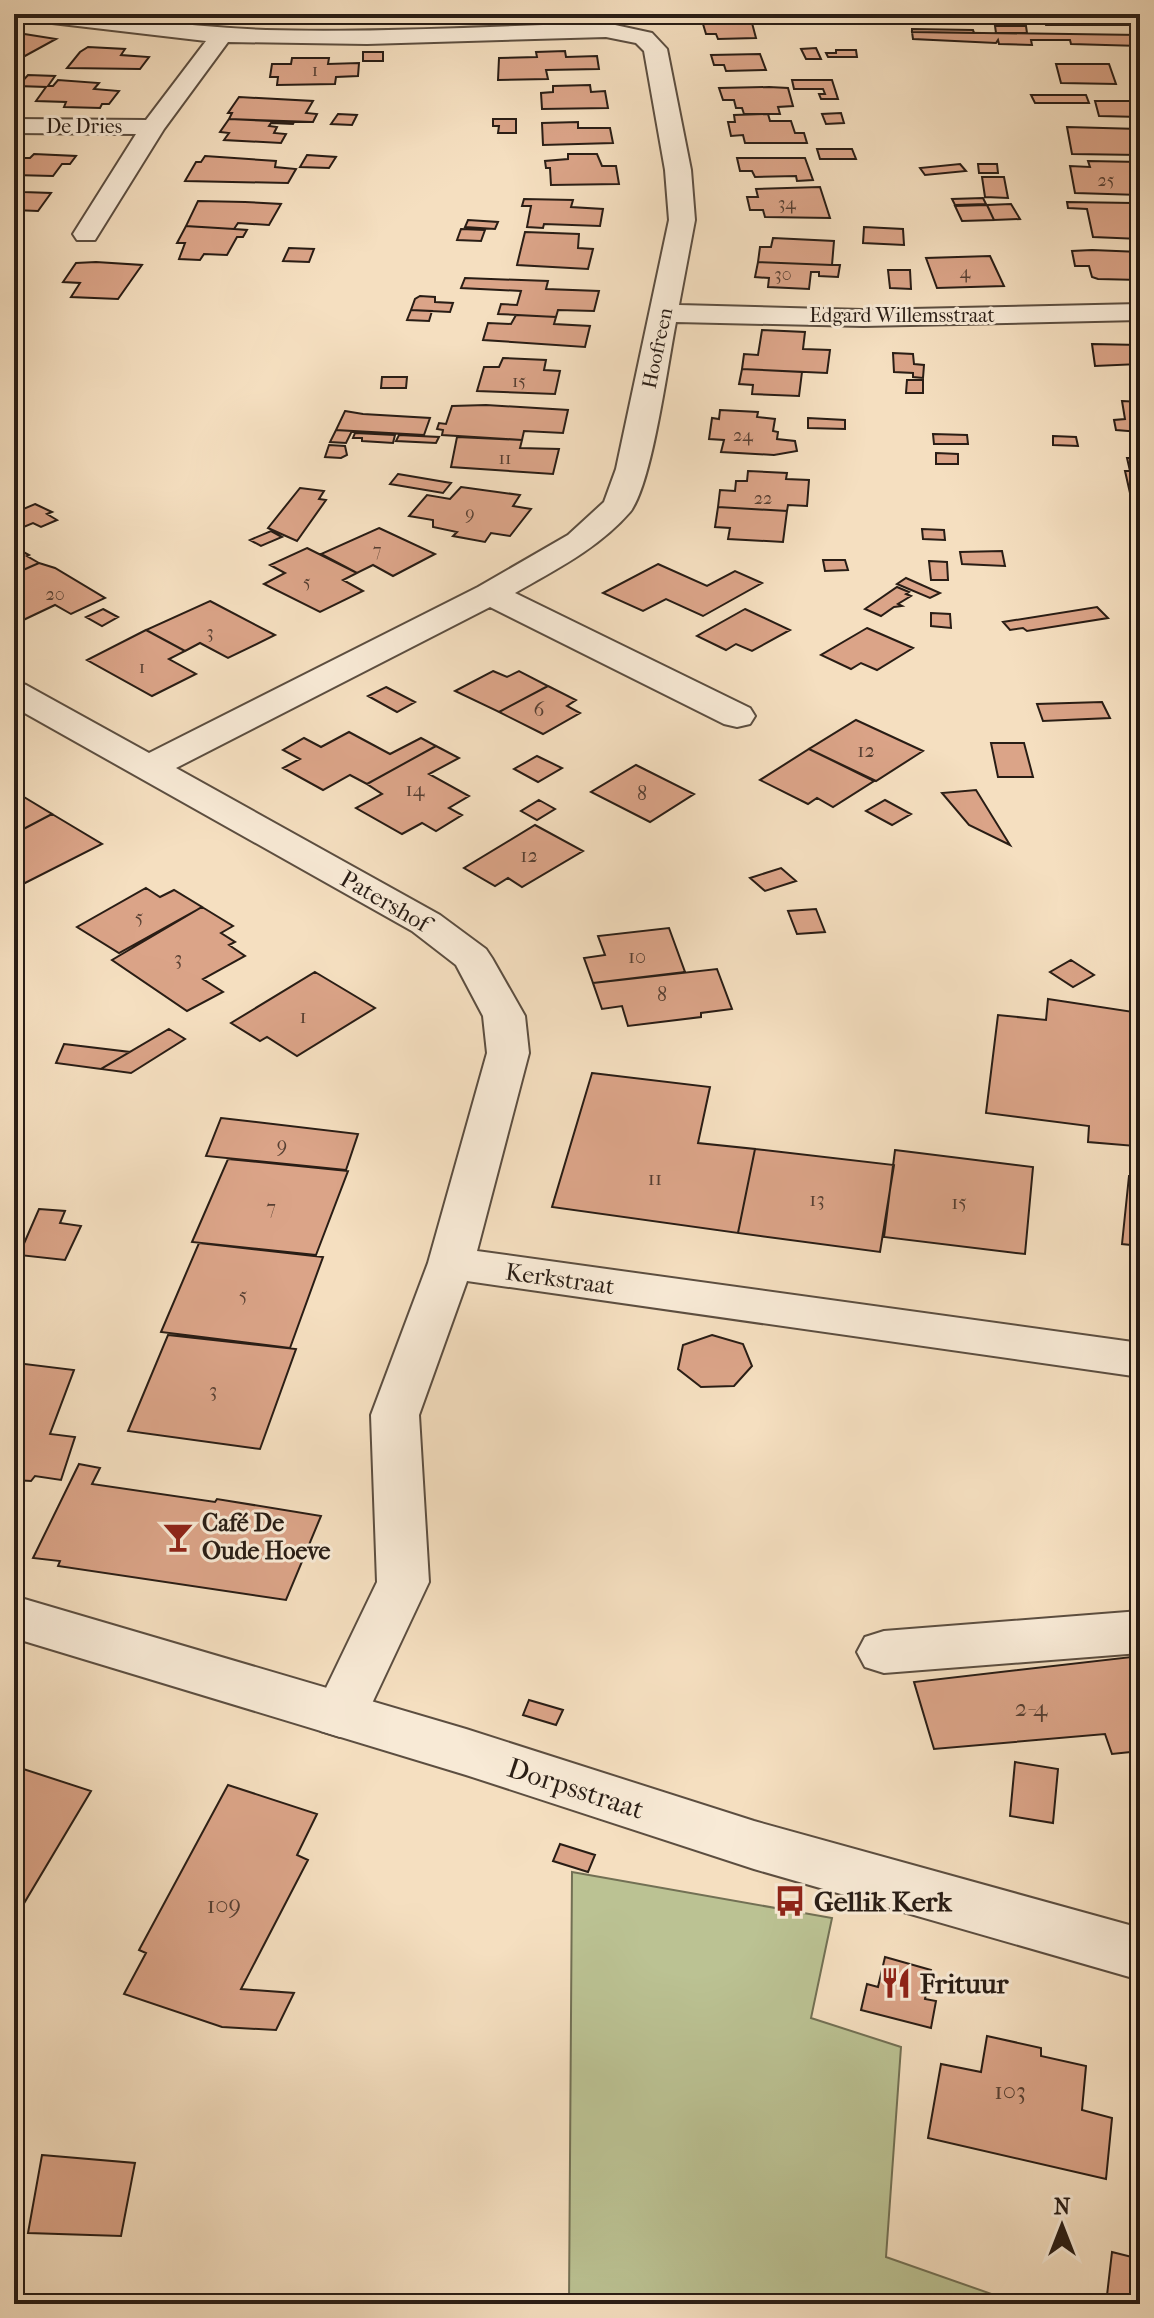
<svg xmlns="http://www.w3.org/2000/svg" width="1154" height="2318" font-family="'IM FELL French Canon',serif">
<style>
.green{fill:#bbc293;stroke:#727054;stroke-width:2}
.building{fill:#dba488;stroke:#291d15;stroke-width:2}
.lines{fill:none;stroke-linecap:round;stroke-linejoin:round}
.minor-casing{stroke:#5c4e40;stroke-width:4}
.tertiary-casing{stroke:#5c4e40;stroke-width:4}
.minor{fill:#f8ead6;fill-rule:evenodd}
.tertiary{fill:#f8ead6;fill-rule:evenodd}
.labels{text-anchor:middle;stroke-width:6;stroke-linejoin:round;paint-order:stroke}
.far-number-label{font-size:18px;fill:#563f32}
.far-street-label{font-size:20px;fill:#291d15;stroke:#f8ead6}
.number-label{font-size:20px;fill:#563f32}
.street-label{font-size:24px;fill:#291d15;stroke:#f8ead6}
.poi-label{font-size:24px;font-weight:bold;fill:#291d15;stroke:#f8ead6;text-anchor:start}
.near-number-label{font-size:24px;fill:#563f32}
.near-street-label{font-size:28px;fill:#291d15;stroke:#f8ead6}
.near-poi-label{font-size:28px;font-weight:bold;fill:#291d15;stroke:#f8ead6;text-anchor:start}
</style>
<rect width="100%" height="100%" fill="#f5dfc0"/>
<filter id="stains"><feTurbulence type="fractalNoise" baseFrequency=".0025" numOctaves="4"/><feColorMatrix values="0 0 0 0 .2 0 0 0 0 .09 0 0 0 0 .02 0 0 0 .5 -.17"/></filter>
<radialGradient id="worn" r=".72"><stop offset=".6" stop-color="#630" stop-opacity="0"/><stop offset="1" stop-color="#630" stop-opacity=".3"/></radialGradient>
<path class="green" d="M572,1872L832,1918L811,2018L901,2047L886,2257L1020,2304H569Z"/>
<path class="building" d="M1043,15L1128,16L1132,25H1046Z
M752,23L756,38L718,39L716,34H706L703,24Z
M995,26H1026L1027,33H996Z
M912,29L973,30L974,33L912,32Z
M912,32L1140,35V46L1071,44L1070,40H1031L1032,45L999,44L998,40L996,43L913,39Z
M18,33L56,39L14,62V34Z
M88,47L125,49L121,55L149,57L140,69L67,68L80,52Z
M816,48L821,59H806L801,49Z
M836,50H856L857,57H828L826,53H836Z
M565,51L566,57L597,56L599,69L546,70L548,79L498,80L499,58L537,57L536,52Z
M363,52H383V61H363Z
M760,54L766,70L726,71L724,65H714L711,55Z
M292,58H329L328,64L359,63L358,76L336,77L335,84L277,85L278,77H270L272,64H291Z
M1056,64H1109L1116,84L1061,83Z
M28,75L55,76L48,86H53L58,80L99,83L94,89L119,91L109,104H102L100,108L64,107L66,102L36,101L46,87L18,86Z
M792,80H832L838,99H821L819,94H825L823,89H794Z
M590,85L591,92L605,91L608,108L542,109L541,93L553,92V86Z
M769,87L788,88L793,106L778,107L780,114H744L742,108H736L734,100H723L719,88Z
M1031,95H1086L1089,103H1035Z
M239,97L313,101L306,113L317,114L313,122L229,119L232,113H228Z
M1095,101H1140V117L1099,116Z
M841,113L844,123L826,124L822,114Z
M338,114L357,115L352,125L331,124Z
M768,114L770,121H791L795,133H804L807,143H745L743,135L731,136L728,122H735L734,115Z
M229,119L294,122L293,124L271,123L269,126L277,127L274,133L286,134L281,143L224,140L229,133L220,132Z
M493,119H516V133H498L499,126H493Z
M578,122V128H610L613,143L543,145L542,123Z
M1067,127L1139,129L1140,155L1072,154Z
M817,149H852L856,159H820Z
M34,154L76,156L70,164H62L53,176L14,175V163L18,158H30Z
M568,154H597L602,166H616L619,184L551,185L550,168H546L545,161L568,159Z
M307,155L336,157L329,168L300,167Z
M205,156L276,161L275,167L296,169L288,183L185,181L196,162H201Z
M737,158H805L813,180L797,181L796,176L755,177L752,171H740Z
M1088,161L1140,162V195L1075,193L1070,166L1090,167Z
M960,164L966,171L925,175L920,168Z
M978,164H997L998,173H979Z
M982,177H1004L1008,198L985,197Z
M820,187L830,218L765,217L763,210H750L747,197H758L756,189Z
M14,190L23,192L51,193L38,211L14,210Z
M983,198L986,204L955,205L952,199Z
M524,199L573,200L571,207L603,209L600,226L544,224L543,228L527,227L531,206H522Z
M198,201L245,202L281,204L269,225L238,223L234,229L186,226Z
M1067,202L1133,203L1135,210H1140V239L1093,237L1087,209L1068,208Z
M1011,204L1020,219L994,220L987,205Z
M987,205L994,220L962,221L955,206Z
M468,220L498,222L495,229L465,227Z
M186,226L234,229L247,230L243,237H237L227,255L204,254L200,260L179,259L185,243H177Z
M864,227L903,229L904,245L863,243Z
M461,229L485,230L481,241L457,240Z
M525,232L579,234L578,248L593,249L588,269L517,265Z
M773,238L834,241L832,265L758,262L760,247H771Z
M289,248L314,249L309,262L283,261Z
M1092,250L1140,252V280L1098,279L1092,277L1089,266H1075L1072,251Z
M990,256L1004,286L937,288L926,258Z
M96,262L142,265L118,299L71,297L80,283L63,282L76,263Z
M758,262L832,265H840L838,277L819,276V272H811L809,289L768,287L769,278L755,277Z
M888,270H910L911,289L890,288Z
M465,278L548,281L546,289L599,291L594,311L558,310L556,317L498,314L501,304L517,305L521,291L461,288Z
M420,296L435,297V302L453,303L450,312L411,310L415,299Z
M411,310L432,311L429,321L407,320Z
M516,315L556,317L554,324L590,326L585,347L483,340L488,323L511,324Z
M762,330L805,332L803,349L830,350L827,373L742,369L744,354L758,355Z
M1092,344L1140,345V369L1139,364L1095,366Z
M893,353L913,354L914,364L924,365L923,378L913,377V373L894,372Z
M503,358L546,360L544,370L560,371L555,394L477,391L484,367H499Z
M742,369L802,372L799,396L752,394L753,385L739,384Z
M382,377H407L406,388H381Z
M907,380H923V393H906Z
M1122,401L1140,402V432L1116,430L1114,420L1125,419Z
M486,405L568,410L563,433L524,431L522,440L442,435L443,430L437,429L439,423L446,424L452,406Z
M720,410L758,412L757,417L775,419L773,431L778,432L777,439L795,441L797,451L774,455L721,452L724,440L709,439L712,418L719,419Z
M345,411L363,414L430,418L424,435L336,430Z
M808,418L845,420V429L808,428Z
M336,430L352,431L346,443L330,442Z
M355,433L395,435L393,443L362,441V438H353Z
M933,434L967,435L968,444H934Z
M399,435L439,437L436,443L396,441Z
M1053,436L1076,437L1078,446L1053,445Z
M457,437L522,440L520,448L559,449L553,474L451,467Z
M329,445L345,446L347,455L341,458L325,457Z
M936,453L958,454V464H936Z
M1127,458H1140V494L1130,493L1125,471H1130Z
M748,471L787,473L786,479L809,480L807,506L788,505L787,511L718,507L720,490L735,491L736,481H747Z
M398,474L451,483L443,493L390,484Z
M461,487L520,495L513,506L531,509L510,536L491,533L485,542L453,536L457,532L433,527V520L409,516L427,495L450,499Z
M300,488L324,491L319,499L326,500L297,541L268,528Z
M35,504L52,512L47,514L57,520L41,527L33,523L14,531V513Z
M718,507L787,511L783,542L728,539L730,528L715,527Z
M379,528L435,554L393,576L373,565L357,573L321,554Z
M922,529L944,530L945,540L923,539Z
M271,531L282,537L261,546L250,540Z
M14,547L29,555L27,556L39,563L14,574Z
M307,548L357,573L343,580L363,591L320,612L264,584L285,573L270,565Z
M1002,551L1005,566L962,564L960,552Z
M823,560H845L848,570L825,571Z
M929,561L947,562L948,580H931Z
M39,563L55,568L105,598L71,614L55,605L17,623L14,621V574Z
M658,564L707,586L735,571L762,583L703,616L666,599L643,611L603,593Z
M906,578L940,593L930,598L897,584Z
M897,587L909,592L906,594L911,596L898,604L902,606L894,607L881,616L865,609Z
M210,601L275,635L228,658L200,643L185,651L146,630Z
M1097,607L1108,618L1027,631L1023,628L1010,630L1003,622Z
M103,609L118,617L102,626L86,617Z
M745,609L790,630L752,651L736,644L726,650L697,636Z
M931,613L950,614L951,628L931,626Z
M867,628L913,648L877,670L861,663L851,669L821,655Z
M146,630L185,651L169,659L196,674L152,696L87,660Z
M493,671L507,677L519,671L548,686L499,712L455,691Z
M548,686L576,700L567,706L580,713L543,734L499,712Z
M386,687L415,702L397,712L368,696Z
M1102,702L1110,718L1043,721L1037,704Z
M856,720L923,751L876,781L809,749Z
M349,732L390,754L421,738L436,746L367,784L350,775L323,790L283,768L300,759L283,750L304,738L321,747Z
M991,743H1024L1033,777H998Z
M436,746L459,758L429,774L469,796L449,808L462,815L436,831L422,823L402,834L356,808L382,794L367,784Z
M809,749L872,780L874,781L833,807L817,798L808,804L760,780Z
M537,756L562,768L538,782L514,769Z
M636,765L694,794L650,822L591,792Z
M976,790L1010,845L969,825L942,793Z
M14,791L52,814L14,834Z
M539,800L555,809L537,820L521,811Z
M885,800L911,814L892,825L866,811Z
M52,814L102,844L23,884L14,878V834Z
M535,825L583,851L522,887L508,878L495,886L464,868Z
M781,868L796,881L765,891L750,878Z
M146,888L160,897L174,890L202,907L119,953L77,927Z
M202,907L233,926L221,933L235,942L229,945L245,956L203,979L223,992L187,1011L112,960Z
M816,909L825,932L797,934L788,911Z
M669,928L685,972L593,983L584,958L605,955L598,936Z
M1071,960L1094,975L1073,987L1050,972Z
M717,969L732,1009L701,1013V1017L628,1026L622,1006L602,1009L593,983Z
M315,972L375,1008L297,1056L267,1037L260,1041L231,1023Z
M1048,999L1140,1013L1135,1146L1088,1142L1089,1126L986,1113L998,1015L1046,1020Z
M169,1029L185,1039L131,1073L101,1069Z
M64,1044L130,1052L101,1069L56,1063Z
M592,1073L710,1087L698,1143L755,1149L738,1233L552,1207Z
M221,1118L358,1134L346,1170L206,1156Z
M755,1149L894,1165L880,1252L738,1233Z
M895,1150L1033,1167L1025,1254L884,1237Z
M228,1159L348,1171L316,1255L192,1242Z
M1129,1176L1140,1177V1246L1122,1244Z
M39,1209L65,1211L60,1223L81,1226L65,1260L19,1255Z
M199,1243L323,1257L290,1348L161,1332Z
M168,1335L296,1349L260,1449L128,1431Z
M712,1335L743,1344L752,1366L734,1386L701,1387L678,1369L683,1345Z
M14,1341L23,1349L16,1363L74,1370L50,1434L75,1437L61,1480L35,1476L31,1481L14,1480Z
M79,1464L100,1468L92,1484L215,1502L217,1499L321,1516L286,1600L58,1566L60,1561L33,1558Z
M1140,1656V1751L1112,1754L1105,1734L934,1749L914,1682Z
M529,1700L563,1710L556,1725L523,1715Z
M1015,1762L1058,1769L1053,1823L1010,1816Z
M14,1766L91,1791L14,1920Z
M228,1785L317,1814L297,1855L308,1860L241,1989L294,1993L276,2030L222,2027L124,1994L146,1953L139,1950Z
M560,1844L595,1855L588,1872L553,1861Z
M885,1957L931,1970L925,1999L936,2001L931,2028L861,2010L867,1984L878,1987Z
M987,2036L1041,2048V2056L1086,2066L1082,2110L1112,2118L1106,2179L928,2138L941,2064L981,2072Z
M42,2155L135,2163L121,2236L28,2233Z
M1112,2252L1140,2259V2304H1106Z"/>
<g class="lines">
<defs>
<path id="minor" d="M24,14C105,14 185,27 266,30C379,33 493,26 606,23L652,33L667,49L691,170L695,220L679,305L863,310L1140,304V320L863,326L676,322C668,362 652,485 630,512C599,548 555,570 515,593L750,708L755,716L750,724L737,727L724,724L490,607L176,768L440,915L486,949L492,958L525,1016L529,1053L477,1251L1140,1343V1377L467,1281L419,1415L429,1582L359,1731L340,1737L321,1731L313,1715L377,1582L371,1415L428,1263L487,1053L483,1016L456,965L412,931L14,707V681L26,685L149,753L478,587L568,535L604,502L616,469L669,220L665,170L644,51L636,43L606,37L367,44L228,42L164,129L95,240H77L73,234L136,134L14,133V119L146,120L206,41L35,21L27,19Z
M1140,1611V1653L884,1673L865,1667L857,1652L865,1637L884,1631Z"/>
<path id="tertiary" d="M14,1596L466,1729L754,1821L1140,1928V1980L754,1869L466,1775L14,1638Z"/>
</defs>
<use href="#minor" class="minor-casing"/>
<use href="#tertiary" class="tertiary-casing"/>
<use href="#minor" class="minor"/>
<use href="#tertiary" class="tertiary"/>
</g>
<defs>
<symbol id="bar-bare" viewBox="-9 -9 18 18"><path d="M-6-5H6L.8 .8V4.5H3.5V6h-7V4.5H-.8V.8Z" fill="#8f2418" stroke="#f8ead6" stroke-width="2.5" paint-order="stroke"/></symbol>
<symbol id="bus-bare" viewBox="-9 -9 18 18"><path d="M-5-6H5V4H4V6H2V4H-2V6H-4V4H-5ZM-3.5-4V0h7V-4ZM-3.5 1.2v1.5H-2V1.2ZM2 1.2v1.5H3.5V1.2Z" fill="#8f2418" stroke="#f8ead6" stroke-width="2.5" paint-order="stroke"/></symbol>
<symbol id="restaurant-bare" viewBox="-9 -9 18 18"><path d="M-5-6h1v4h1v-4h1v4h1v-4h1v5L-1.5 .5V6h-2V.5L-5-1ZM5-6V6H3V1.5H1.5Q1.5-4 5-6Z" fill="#8f2418" stroke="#f8ead6" stroke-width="2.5" paint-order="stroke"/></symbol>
</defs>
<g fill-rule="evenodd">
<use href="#bar-bare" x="156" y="1515" width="44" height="44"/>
<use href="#bus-bare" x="768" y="1879" width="44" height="44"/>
<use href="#restaurant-bare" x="874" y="1961" width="44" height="44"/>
</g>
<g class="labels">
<g class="far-number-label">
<text x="315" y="76">1</text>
<text x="1106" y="186">25</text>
<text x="787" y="209">34</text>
<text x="965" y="278">4</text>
<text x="783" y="280">30</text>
<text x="519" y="387">15</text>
<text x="743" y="441">24</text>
<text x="505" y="464">11</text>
<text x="763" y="504">22</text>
<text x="470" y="519">9</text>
<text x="377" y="556">7</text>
<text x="307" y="588">5</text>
<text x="55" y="600">20</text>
<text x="210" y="638">3</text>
<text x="142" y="673">1</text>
</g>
<g class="far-street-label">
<text x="84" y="133">De Dries</text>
<text x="902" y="322">Edgard Willemsstraat</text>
<text transform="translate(657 348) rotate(-78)" y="7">Hoofreen</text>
</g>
<g class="number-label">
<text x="539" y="716">6</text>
<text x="866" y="757">12</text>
<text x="415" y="796">14</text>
<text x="642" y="800">8</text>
<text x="529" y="862">12</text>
<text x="139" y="924">5</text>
<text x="637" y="963">10</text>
<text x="178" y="965">3</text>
<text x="662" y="1001">8</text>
<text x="303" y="1023">1</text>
<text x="282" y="1152">9</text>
<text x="655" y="1185">11</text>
<text x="817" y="1206">13</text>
<text x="959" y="1209">15</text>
<text x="271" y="1214">7</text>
<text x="243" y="1302">5</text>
<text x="213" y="1397">3</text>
</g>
<g class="street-label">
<text transform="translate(385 901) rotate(30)" y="8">Patershof</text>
<text transform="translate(560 1279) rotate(8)" y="8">Kerkstraat</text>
</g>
<g class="poi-label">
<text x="202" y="1531">Café De<tspan x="202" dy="28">Oude Hoeve</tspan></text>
</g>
<g class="near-number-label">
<text x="1031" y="1716">2-4</text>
<text x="224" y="1913">109</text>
<text x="1010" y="2099">103</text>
</g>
<g class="near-street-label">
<text transform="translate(576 1788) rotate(18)" y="10">Dorpsstraat</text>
</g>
<g class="near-poi-label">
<text x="814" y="1911">Gellik Kerk</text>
<text x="920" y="1993">Frituur</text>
</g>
</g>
<rect width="1154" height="2318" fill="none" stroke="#f5dfc0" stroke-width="48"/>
<rect x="16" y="16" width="1122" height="2286" fill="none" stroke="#291d15" stroke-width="4"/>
<rect x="24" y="24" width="1106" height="2270" fill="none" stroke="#291d15" stroke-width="2"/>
<g transform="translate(1062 2226)" stroke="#f8ead6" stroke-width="6" paint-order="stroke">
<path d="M0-6L14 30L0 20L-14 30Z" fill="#291d15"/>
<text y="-12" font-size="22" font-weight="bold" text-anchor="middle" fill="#291d15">N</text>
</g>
<rect width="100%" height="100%" filter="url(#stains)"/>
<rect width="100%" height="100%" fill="url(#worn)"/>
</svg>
